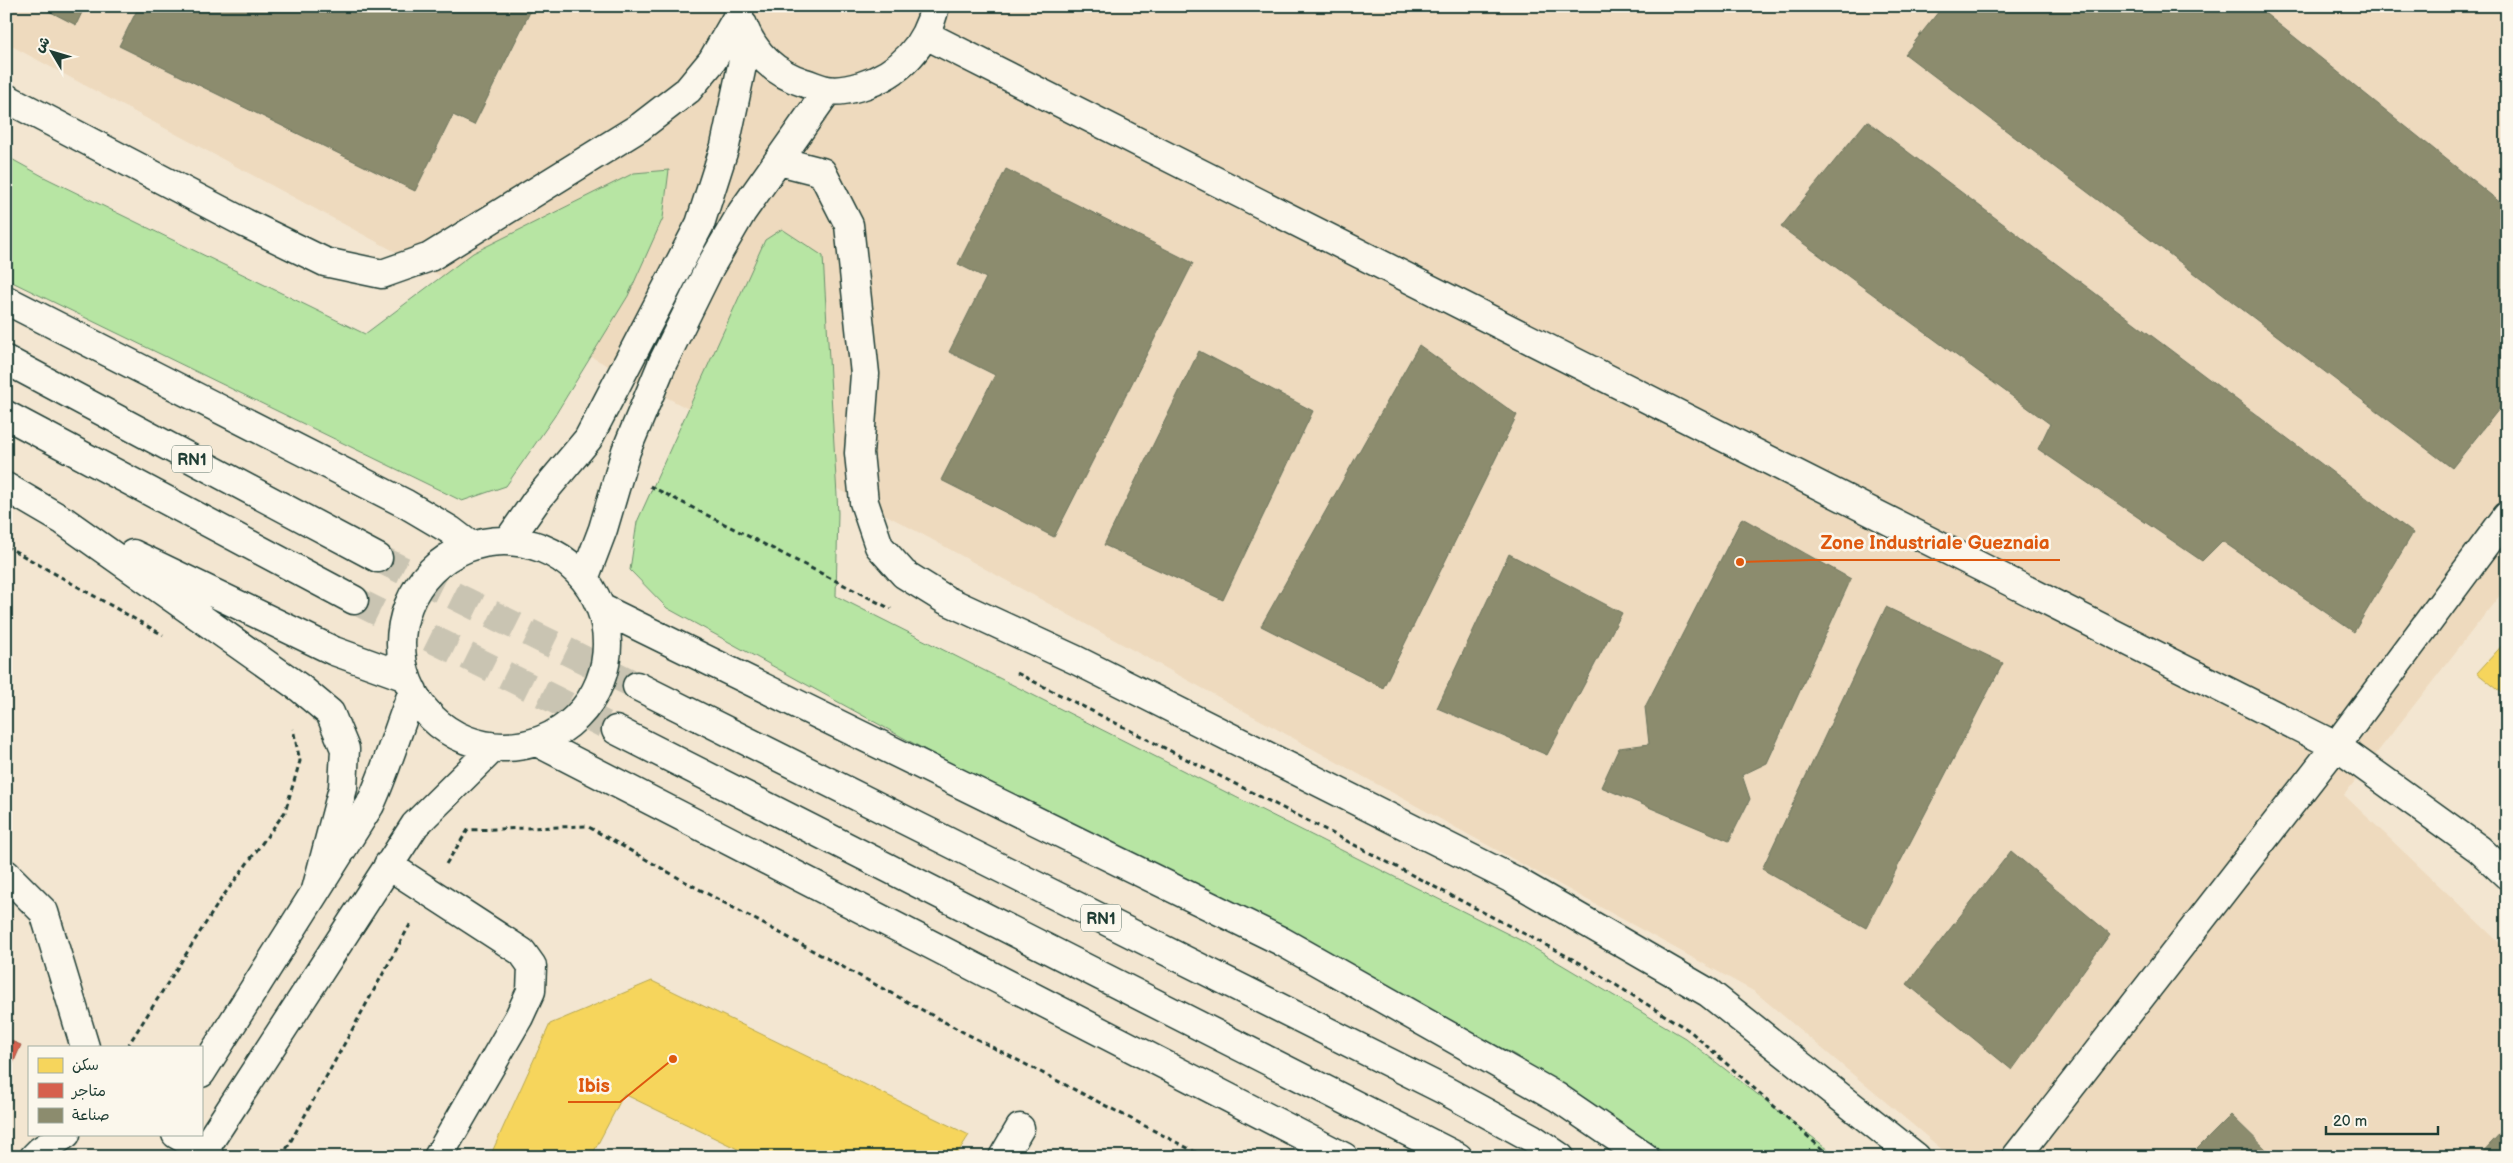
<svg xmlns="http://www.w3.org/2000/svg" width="2513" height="1163" font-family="'Balsamiq Sans','Playpen Sans Arabic',sans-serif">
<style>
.built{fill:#eedabe}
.green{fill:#b7e5a3;stroke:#6b916c}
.homes{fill:#f6d55c;stroke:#b6a750}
.shops{fill:#d6604d;stroke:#9f5646}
.industry{fill:#8c8c6e;stroke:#6b745d}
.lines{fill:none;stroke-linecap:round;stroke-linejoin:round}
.highway-tunnel{stroke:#c9c4b2;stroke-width:28;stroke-dasharray:28 14;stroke-linecap:butt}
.minor-casing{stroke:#1f3d34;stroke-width:31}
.highway-casing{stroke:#1f3d34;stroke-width:31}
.path{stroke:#1f3d34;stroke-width:3;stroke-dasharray:5 4;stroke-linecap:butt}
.minor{stroke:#fbf7ec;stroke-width:28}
.highway{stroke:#fbf7ec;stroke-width:28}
.labels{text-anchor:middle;stroke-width:5;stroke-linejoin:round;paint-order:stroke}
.shield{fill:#fbf7ec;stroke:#61756b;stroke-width:1}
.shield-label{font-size:16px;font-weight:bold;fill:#1f3d34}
.leader{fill:none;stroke:#de580e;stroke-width:2}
.callout-dot{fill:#de580e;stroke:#fbf7ec;stroke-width:2}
.callout-label{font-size:19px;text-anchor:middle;font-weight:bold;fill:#de580e;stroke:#fbf7ec;stroke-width:5;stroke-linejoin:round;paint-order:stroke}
</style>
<rect width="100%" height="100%" fill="#f3e6d1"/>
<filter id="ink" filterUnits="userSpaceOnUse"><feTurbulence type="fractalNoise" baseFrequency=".02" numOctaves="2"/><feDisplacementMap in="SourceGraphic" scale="10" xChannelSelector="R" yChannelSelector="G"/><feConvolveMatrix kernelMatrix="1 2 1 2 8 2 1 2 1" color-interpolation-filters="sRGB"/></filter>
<g filter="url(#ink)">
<path class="built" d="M6,6H2507V586L2344,795L2507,950V1157H1951L1755,992L931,539L6,43Z"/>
<path class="green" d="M6,156L46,178L365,334L473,253L634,173L669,170L663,218L628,296L554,417L506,486L462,501L6,279Z
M782,229L823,256L838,513L836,596L1522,941L1685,1038L1838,1157H1670L1515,1055L962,770L667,608L630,570L637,522L765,240Z"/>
<path class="homes" d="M2507,640V697L2477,673Z
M652,981L969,1135L955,1157H754L624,1094L591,1157H500L492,1152L550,1024Z"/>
<path class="shops" d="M6,1039L21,1045L6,1080Z"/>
<path class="industry" d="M39,6H85L76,25Z
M139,6H533L474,125L453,115L415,191L119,46Z
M1943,6H2256L2507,208V399L2452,468L1905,54Z
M1867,121L2413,533L2354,632L2222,541L2202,561L2038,449L2050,424L1781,227Z
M1006,169L1193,263L1054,537L941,480L995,375L949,352L986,278L958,264Z
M1419,345L1517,415L1383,688L1261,626Z
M1199,351L1313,411L1223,600L1104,545Z
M1742,518L1851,579L1767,763L1742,775L1750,799L1729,841L1601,787L1619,748L1649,744L1645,707Z
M1509,554L1622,613L1547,755L1437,708Z
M1886,607L2003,663L1866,928L1762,869Z
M2011,851L2110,934L2012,1070L1907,984Z
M2231,1115L2274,1157H2189Z
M2507,1126V1157H2478Z"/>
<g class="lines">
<path class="highway-tunnel" d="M378,558L637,686
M354,600L616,730"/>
<defs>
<path id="minor" d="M743,25C754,54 776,74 805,83C812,85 820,89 827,90C838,92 851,89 861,86C900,74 926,46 935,6
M926,35L2336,746L2479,849L2507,875
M6,98L245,223L325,262L382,274L430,257L640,127L688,90L712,61L739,14
M779,161L822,172L849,225L865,374L859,453L864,502L879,546L904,574L946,600L1076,660L1512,879L1709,993L1916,1157
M6,300L406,504L450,530L471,546
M6,487L64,521L300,688L330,713L345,749L343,788L316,890
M508,541L536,501L588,439L700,224L725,146L748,37
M401 644a103 103 0 1 1 206 0a103 103 0 1 1-206 0Z
M133,554L334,651L406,677
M584,579L603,529L626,451L663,362L710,267L742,212L828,90
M601,608L1281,941L1557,1097L1645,1157
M537,742L1344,1157
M388,865L522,952L532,966L531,991L519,1017L438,1157
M6,874L44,912L85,1047
M201,1073L370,805C387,768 398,729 413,691
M176,1134L204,1150L210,1157
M204,1150L415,825L494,747
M34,1157L40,1151L66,1134
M1003,1157L1020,1128
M2016,1157L2336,746L2507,516"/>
<path id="highway" d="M6,360L378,558
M6,415L354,600
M637,686L1446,1091L1532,1138L1560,1157
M616,730L1458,1157"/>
</defs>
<use href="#minor" class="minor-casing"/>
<use href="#highway" class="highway-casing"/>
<path class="path" d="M650,486L891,609
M6,546L163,635
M1017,673L1326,830L1582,964L1690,1031L1831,1157
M446,864L468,830L587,826L684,881L963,1032L1205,1157
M127,1047L221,899L285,812L300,761L293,729
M282,1157L412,921"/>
<use href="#minor" class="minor"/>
<use href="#highway" class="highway"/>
</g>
</g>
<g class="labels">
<g class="shield">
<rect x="172" y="445.5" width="40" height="27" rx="4"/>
<rect x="1081" y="904.5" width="40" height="27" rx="4"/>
</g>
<g class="shield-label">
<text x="192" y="465">RN1</text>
<text x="1101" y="924">RN1</text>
</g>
</g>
<path class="leader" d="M1740 562L1811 560H2060M673 1059L620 1102H568"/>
<g class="callout-dot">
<circle cx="1740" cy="562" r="5"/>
<circle cx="673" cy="1059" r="5"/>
</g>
<g class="callout-label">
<text x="1935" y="549">Zone Industriale Gueznaia</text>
<text x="594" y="1092">Ibis</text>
</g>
<rect width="2513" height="1163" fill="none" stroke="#fbf7ec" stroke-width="25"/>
<rect x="12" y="12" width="2488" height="1138" fill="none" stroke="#1f3d34" stroke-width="2" filter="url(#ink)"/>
<rect x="28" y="1046" width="175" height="90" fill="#fbf7ec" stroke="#a3ada2"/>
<rect x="38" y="1058" width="25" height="15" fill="#f6d55c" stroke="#a3ada2"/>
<text x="72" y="1070" font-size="15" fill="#1f3d34">سكن</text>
<rect x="38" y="1083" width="25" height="15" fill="#d6604d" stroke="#a3ada2"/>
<text x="72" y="1096" font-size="15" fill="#1f3d34">متاجر</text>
<rect x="38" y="1108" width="25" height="15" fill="#8c8c6e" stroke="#a3ada2"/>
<text x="72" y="1120" font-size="15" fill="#1f3d34">صناعة</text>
<g transform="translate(52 52) rotate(308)" stroke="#fbf7ec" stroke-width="4" paint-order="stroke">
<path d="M0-4L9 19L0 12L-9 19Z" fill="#1f3d34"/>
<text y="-8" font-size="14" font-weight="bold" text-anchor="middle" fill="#1f3d34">ش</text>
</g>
<path d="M2326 1126v8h112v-8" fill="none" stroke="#1f3d34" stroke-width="2.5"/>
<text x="2333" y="1126" font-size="15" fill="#1f3d34" stroke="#fbf7ec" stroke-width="4" paint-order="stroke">20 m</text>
</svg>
